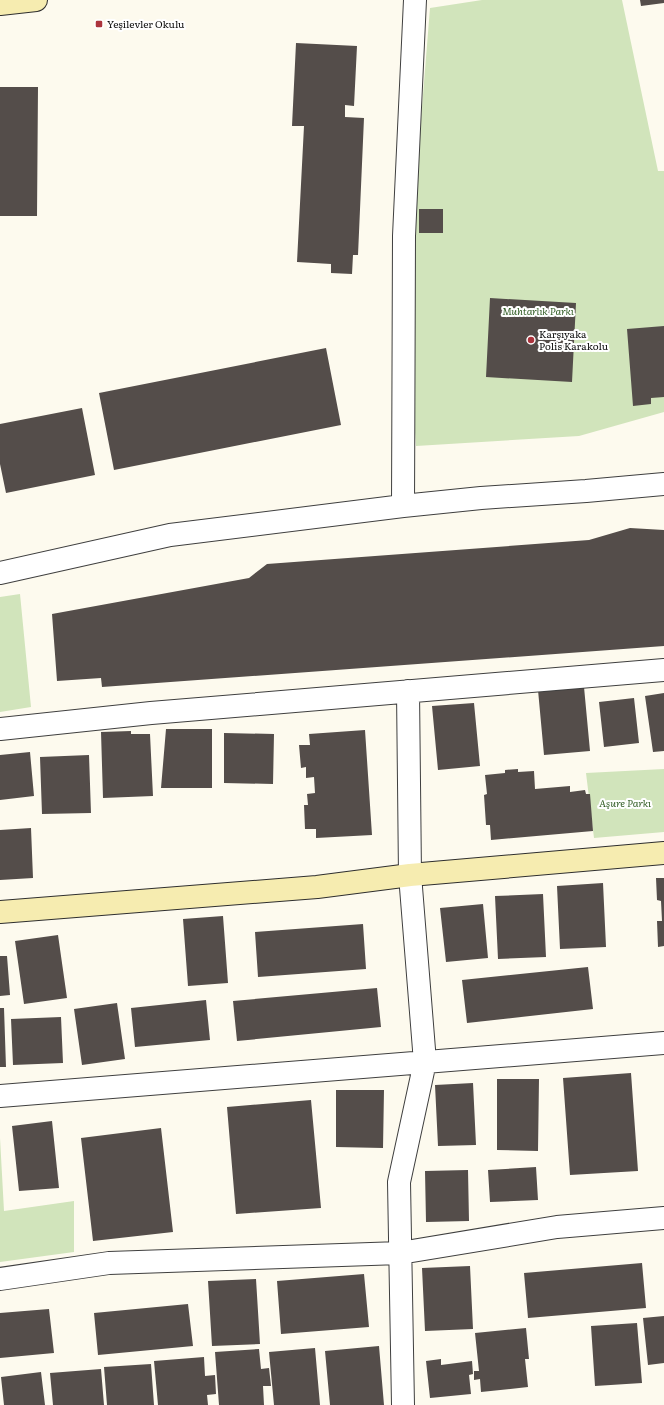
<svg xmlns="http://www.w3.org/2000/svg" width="664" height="1405" font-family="Literata,serif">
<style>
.green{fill:#d1e4bb}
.building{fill:#544d4a}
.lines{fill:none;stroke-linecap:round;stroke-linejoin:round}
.street-casing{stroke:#3f3f3f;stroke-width:24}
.secondary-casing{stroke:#2e2e2e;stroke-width:24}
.street{stroke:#fff;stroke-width:22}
.secondary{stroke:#f6ecb0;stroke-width:22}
.poi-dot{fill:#ac343d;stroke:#fff;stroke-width:1.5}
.labels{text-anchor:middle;stroke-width:4;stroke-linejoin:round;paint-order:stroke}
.poi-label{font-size:10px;fill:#0c0c0c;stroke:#fff;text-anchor:start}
.park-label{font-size:10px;font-style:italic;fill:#315c24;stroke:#fff}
</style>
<rect width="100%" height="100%" fill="#fdfaee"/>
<path class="green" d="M482,0H622L658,171H664V412L579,436L416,446L410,363L413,219L430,8Z
M20,594L31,707L0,712V597Z
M664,769V832L594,838L586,773Z
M0,1138L4,1211L74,1201V1252L0,1262Z"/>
<path class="building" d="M640,0H664V3L641,6Z
M296,43L357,46L354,106L345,105V117L364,118L358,255H353L352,274L331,273V264L297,262L304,126H292Z
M0,87H38L37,216H0Z
M419,209H443V233H419Z
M490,298L576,303L572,382L486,377Z
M664,326V397L651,398V404L633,406L627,329Z
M326,348L341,425L114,470L99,393Z
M82,408L95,475L6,493L0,464V424Z
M630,528L664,530V646L102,687L101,678L57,681L52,614L249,578L267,564L589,540Z
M584,687L590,751L544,755L538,690Z
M664,693V751L653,752L645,696Z
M634,698L639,743L604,747L599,702Z
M474,703L480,766L438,770L432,706Z
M166,729H212V788H161Z
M365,730L372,835L316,838V829H305L304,805H308L307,794L315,793L314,777L306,778V767L301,768L299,745H310L309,734Z
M131,731V734H150L153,796L103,798L101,732Z
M224,733L274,734L273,784L224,783Z
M30,752L34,796L0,800V755Z
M89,755L91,813L42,814L40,757Z
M518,769V772L534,771L535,789L570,786V792L585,790L586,794H590L593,831L491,840L490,825H486L484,795L487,794L485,775L505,773V770Z
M31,828L33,878L0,880V830Z
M656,878H664V946L658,947L657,921H662L661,901L657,900Z
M603,883L606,947L560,949L557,886Z
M543,894L546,957L498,959L495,896Z
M483,904L488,958L446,962L440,908Z
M223,916L228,983L188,986L183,919Z
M363,924L366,969L258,977L255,932Z
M58,935L67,998L24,1004L15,941Z
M0,956H7L10,995L0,996Z
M588,967L593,1009L467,1023L462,980Z
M377,988L381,1027L237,1041L233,1001Z
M206,1000L210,1040L135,1047L131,1008Z
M117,1003L125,1059L82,1065L74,1009Z
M0,1008H4L6,1067H0Z
M61,1017L63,1063L13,1065L11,1019Z
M631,1073L638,1171L570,1175L563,1078Z
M497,1079H539L538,1151L497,1150Z
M473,1083L476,1145L438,1146L435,1085Z
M336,1090H384L383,1148L336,1147Z
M311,1100L321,1208L236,1214L227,1107Z
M52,1121L59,1188L19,1191L12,1126Z
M161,1128L173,1232L93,1241L81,1138Z
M536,1167L538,1200L490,1202L488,1170Z
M468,1170L469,1221L426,1222L425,1171Z
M642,1263L646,1308L528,1318L524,1273Z
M470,1266L473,1329L425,1331L422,1268Z
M364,1274L369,1327L281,1334L277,1281Z
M256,1279L260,1344L212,1346L208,1281Z
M188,1304L193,1346L98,1355L94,1313Z
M49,1309L54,1353L0,1358V1313Z
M664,1316V1363L648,1365L643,1318Z
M637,1323L642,1383L595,1386L591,1326Z
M526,1328L529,1359H525L528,1387L481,1392L480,1379L474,1380V1371H479L475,1333Z
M379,1346L384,1405H330L325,1351Z
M315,1348L320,1405H274L269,1352Z
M259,1349L261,1369L269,1368L271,1386H263L264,1405H219L215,1352Z
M204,1357L205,1376L215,1375L216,1394L207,1395L208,1405H158L154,1361Z
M441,1359V1365L472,1361L473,1374L469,1375L471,1394L430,1398L426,1361Z
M151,1364L154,1405H107L104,1367Z
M101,1369L104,1405H53L50,1373Z
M41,1372L45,1405H4L1,1377Z"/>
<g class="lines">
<defs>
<path id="street" d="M403,506L404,236L415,0
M0,573L170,535L403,506L481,498L586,491L664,484
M0,729L151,713L664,670
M0,1096L664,1043
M0,1279L109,1263L400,1253L557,1227L664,1218
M403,1405L399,1182L425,1062L410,875L408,691"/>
<path id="secondary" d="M0,4L36,0
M0,912L317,887L410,875L664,853"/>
</defs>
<use href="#street" class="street-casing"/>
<use href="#secondary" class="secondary-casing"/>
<use href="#street" class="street"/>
<use href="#secondary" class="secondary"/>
</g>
<g class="poi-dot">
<rect x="95" y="20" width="8" height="8" rx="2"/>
<circle cx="531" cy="340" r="4"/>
</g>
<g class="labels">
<g class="poi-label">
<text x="107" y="28">Yeşilevler Okulu</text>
<text x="539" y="338">Karşıyaka<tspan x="539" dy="12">Polis Karakolu</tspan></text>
</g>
<g class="park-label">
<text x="538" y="315">Muhtarlık Parkı</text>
<text x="625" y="807">Aşure Parkı</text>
</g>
</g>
</svg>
